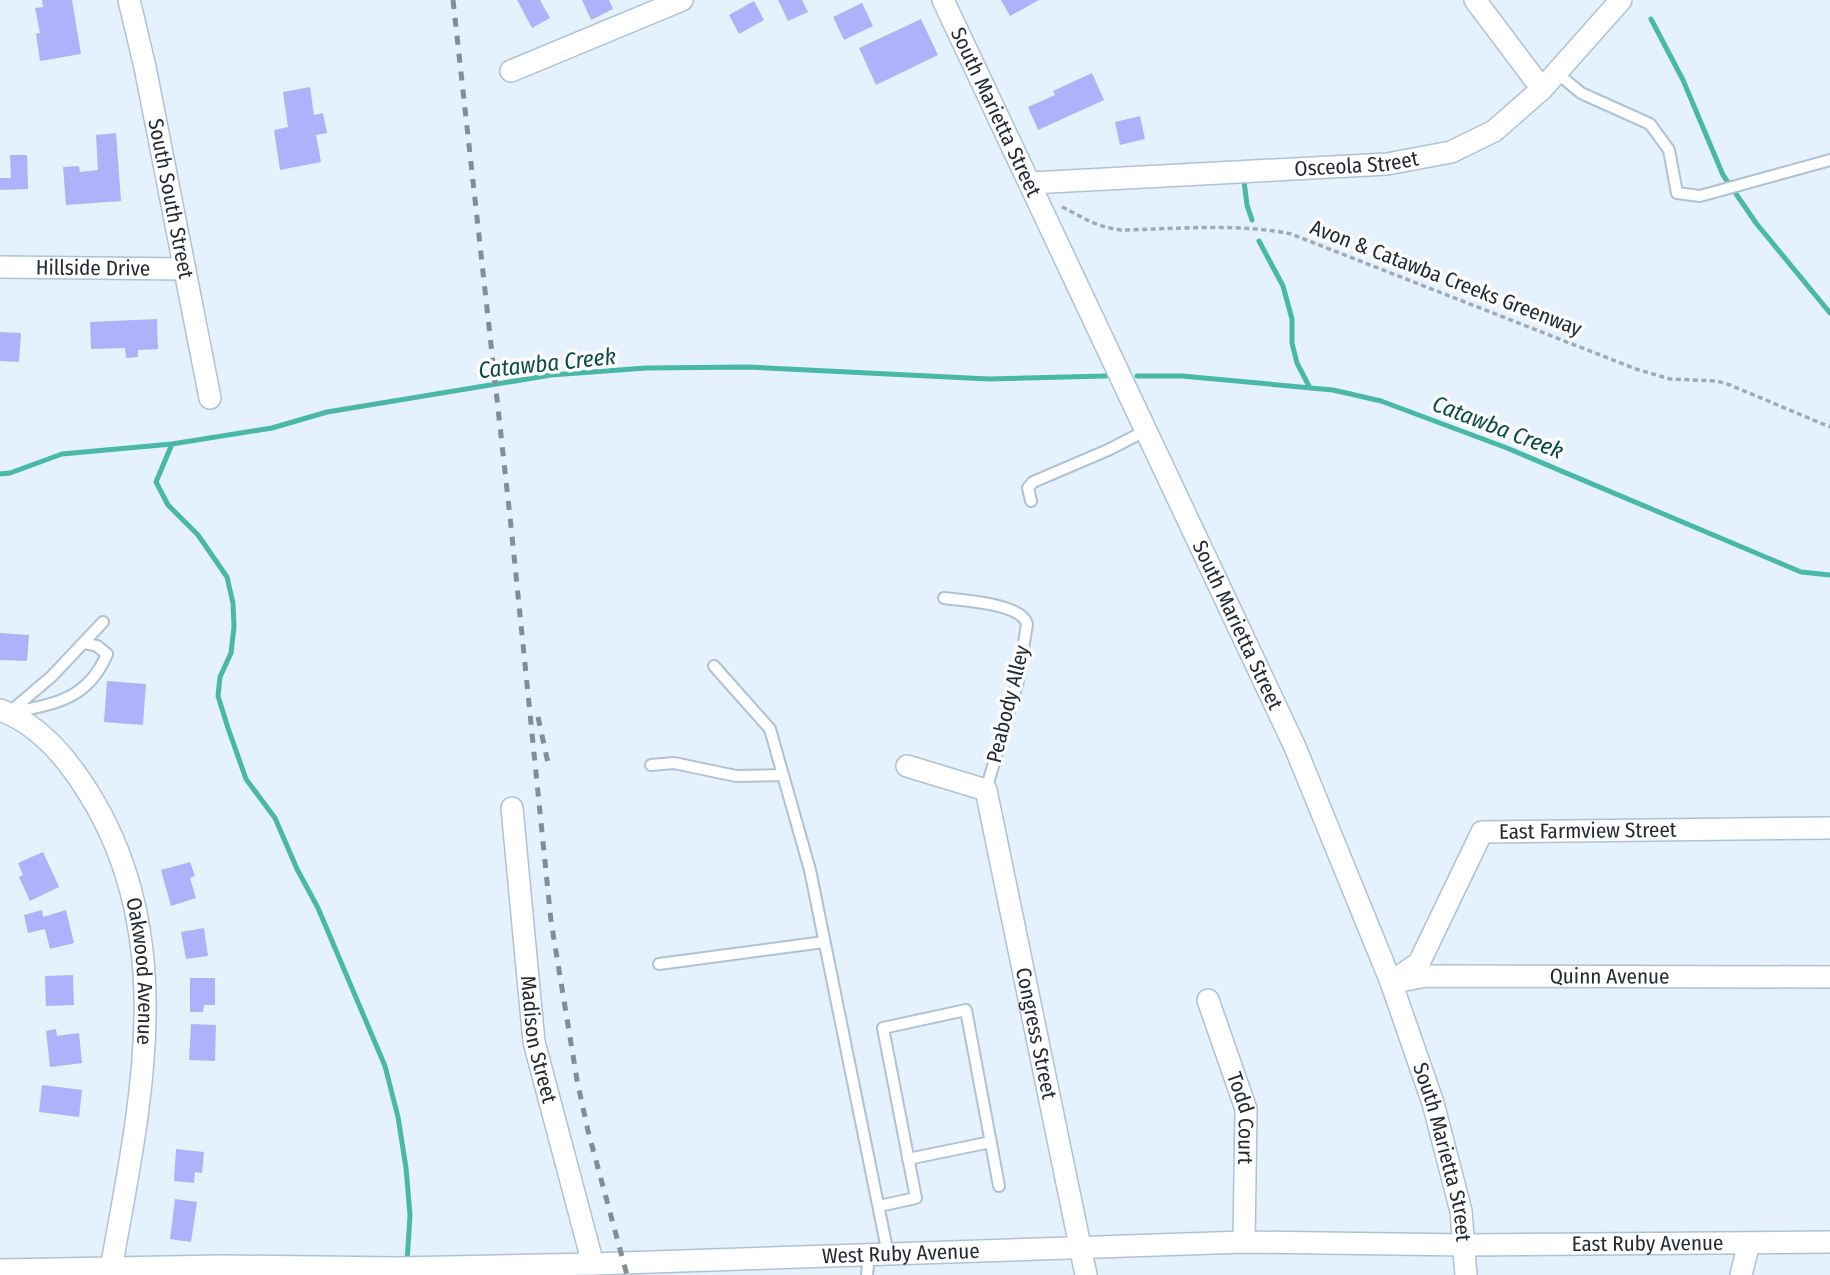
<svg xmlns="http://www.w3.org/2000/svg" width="1830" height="1275" font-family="'Fira Sans Condensed',sans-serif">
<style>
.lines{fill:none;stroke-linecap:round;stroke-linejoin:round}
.stream{stroke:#4ab8a7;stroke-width:5}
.building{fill:#afb2fb}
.service-casing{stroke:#afc2d4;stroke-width:14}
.minor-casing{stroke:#afc2d4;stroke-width:24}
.path{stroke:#a0aab4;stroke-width:3.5;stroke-dasharray:5 3.5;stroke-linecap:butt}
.service{stroke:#fff;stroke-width:10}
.minor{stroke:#fff;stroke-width:21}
.rail{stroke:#838d96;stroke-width:5;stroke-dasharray:9 9;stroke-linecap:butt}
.labels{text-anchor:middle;stroke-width:7;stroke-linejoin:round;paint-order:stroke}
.street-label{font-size:21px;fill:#232a31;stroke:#fcfcfc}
.water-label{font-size:23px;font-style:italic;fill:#0a4c44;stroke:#fcfcfc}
</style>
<rect width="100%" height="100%" fill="#e5f1fc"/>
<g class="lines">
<path class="stream" d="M1651,19L1683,80L1723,175L1756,223L1830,313
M1244,181L1247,205L1252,220
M1259,241L1283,286L1292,319V343L1297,363L1310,388
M1137,376H1182L1333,390L1381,401L1507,448L1801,572L1830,575
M172,444L156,482L168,505L198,535L227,577L233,603L234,627L231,653L220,677L218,696L228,728L246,779L275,818L297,869L318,908L385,1066L398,1117L406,1168L410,1215L407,1262
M0,474L10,473L62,454L172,444L272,428L327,412L551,375L646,368L748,367L989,379L1106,376"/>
</g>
<path class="building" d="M42,0H72L81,54L40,61L36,34L40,33L35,8L43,7Z
M517,0H540L550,18L532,28Z
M582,0H609L613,9L591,20Z
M778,0H802L808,12L788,21Z
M1001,0H1039L1010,16Z
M754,1L764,20L739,34L729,15Z
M862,3L873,26L844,40L833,17Z
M921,19L938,55L876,85L859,48Z
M1092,73L1104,100L1038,130L1028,107L1055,95L1053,91Z
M310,87L314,115L323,113L327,133L316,135L321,162L280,170L274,130L288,127L283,92Z
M1140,116L1145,139L1120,145L1115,122Z
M116,133L121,201L66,205L63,167L79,166L80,172L98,170L96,135Z
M10,155H27L28,189L0,190V178H11Z
M157,319L158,349L138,350V357L126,358L125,348L91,349L90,322Z
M0,332L21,333L19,362L0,361Z
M0,633L29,635L27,661L0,660Z
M107,681L146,684L143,725L104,722Z
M43,852L59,887L30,901L19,877L23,875L18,863Z
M190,862L195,876L190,878L196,898L171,906L161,870Z
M42,910L43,917L66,910L74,943L50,949L45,929L28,933L24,915Z
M204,928L208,956L186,959L181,932Z
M73,975L74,1005L46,1006L45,976Z
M190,978H215V1005H204L203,1012H190Z
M191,1024L216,1025L215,1061L189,1060Z
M56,1029L57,1036L79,1033L82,1063L50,1067L46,1031Z
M42,1085L82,1090L79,1117L39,1112Z
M176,1149L204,1152L202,1173L195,1172L194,1183L174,1181Z
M175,1199L197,1202L191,1242L170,1239Z"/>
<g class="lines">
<defs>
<path id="service" d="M1557,73L1581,93L1650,124L1669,150L1677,193L1700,196L1830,160
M1031,501L1028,488L1033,482L1108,450L1147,430
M944,598C964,601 1021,603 1027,624L1018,681L986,790
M714,666L770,729L810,870L888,1254
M11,711L52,676L103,622
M12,712C56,704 88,699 107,654L97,646L84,643
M651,765L674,763L736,776L783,775
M659,964L824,942
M908,1159L991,1142
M879,1206L916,1198L883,1028L966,1010L999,1186
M867,1275L869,1254"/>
<g id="minor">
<path id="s1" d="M129,0L145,67L210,398"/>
<path id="s2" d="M943,0L1295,747L1391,982L1433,1103L1461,1211L1466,1275"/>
<path d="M1475,0L1542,89"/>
<path d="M511,71L682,0"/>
<path id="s3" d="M1031,183L1387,164L1451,152L1494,131L1542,89L1621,0"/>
<path id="s4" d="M0,267L185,269"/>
<path id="s5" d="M0,710C39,724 67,758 88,792C181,939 139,1110 111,1269"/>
<path id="s6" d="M907,766L986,790L1086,1275"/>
<path id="s7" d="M512,808L534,1042L593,1264"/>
<path id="s8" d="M1400,981L1426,976L1830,977"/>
<path id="s9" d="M1391,982L1419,963L1482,832L1830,828"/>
<path id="s10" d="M1208,1000L1246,1109L1244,1242"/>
<path id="s11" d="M0,1270L222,1266L398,1268L593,1264L1244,1242L1466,1245L1830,1242"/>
<path d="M1741,1275L1749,1243"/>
</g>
</defs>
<use href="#service" class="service-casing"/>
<use href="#minor" class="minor-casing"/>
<path class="path" d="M1062,207C1085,218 1093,226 1121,230C1172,229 1242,223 1291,234L1636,369L1670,379L1717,381L1730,385L1830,427"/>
<use href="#service" class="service"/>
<use href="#minor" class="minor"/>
<path class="rail" d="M453,0L511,526L551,921L577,1080L588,1131L627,1275
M538,717L548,763"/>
</g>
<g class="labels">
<g class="street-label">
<text dy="7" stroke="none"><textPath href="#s2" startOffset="124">South Marietta Street</textPath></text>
<text dy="7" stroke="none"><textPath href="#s3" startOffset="326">Osceola Street</textPath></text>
<text dy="7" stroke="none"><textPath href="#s1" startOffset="203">South South Street</textPath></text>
<text dy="7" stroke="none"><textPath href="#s4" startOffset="93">Hillside Drive</textPath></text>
<text transform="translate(1446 278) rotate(21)" y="7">Avon &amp; Catawba Creeks Greenway</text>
<text dy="7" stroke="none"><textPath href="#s2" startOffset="691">South Marietta Street</textPath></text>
<text transform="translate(1008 704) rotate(-76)" y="7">Peabody Alley</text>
<text dy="7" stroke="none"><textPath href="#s9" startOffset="285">East Farmview Street</textPath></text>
<text dy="7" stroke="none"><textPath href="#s5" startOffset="312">Oakwood Avenue</textPath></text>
<text dy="7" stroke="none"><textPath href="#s8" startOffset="210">Quinn Avenue</textPath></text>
<text dy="7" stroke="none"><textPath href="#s6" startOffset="331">Congress Street</textPath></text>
<text dy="7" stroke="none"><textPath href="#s7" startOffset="233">Madison Street</textPath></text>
<text dy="7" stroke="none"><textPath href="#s10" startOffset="124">Todd Court</textPath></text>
<text dy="7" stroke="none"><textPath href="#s2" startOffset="1258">South Marietta Street</textPath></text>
<text dy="7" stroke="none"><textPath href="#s11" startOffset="1648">East Ruby Avenue</textPath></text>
<text dy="7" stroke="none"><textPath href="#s11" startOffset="901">West Ruby Avenue</textPath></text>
</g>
<g class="water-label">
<text transform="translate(547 363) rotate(-6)" y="8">Catawba Creek</text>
<text transform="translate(1498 427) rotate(21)" y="8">Catawba Creek</text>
</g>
</g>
</svg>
